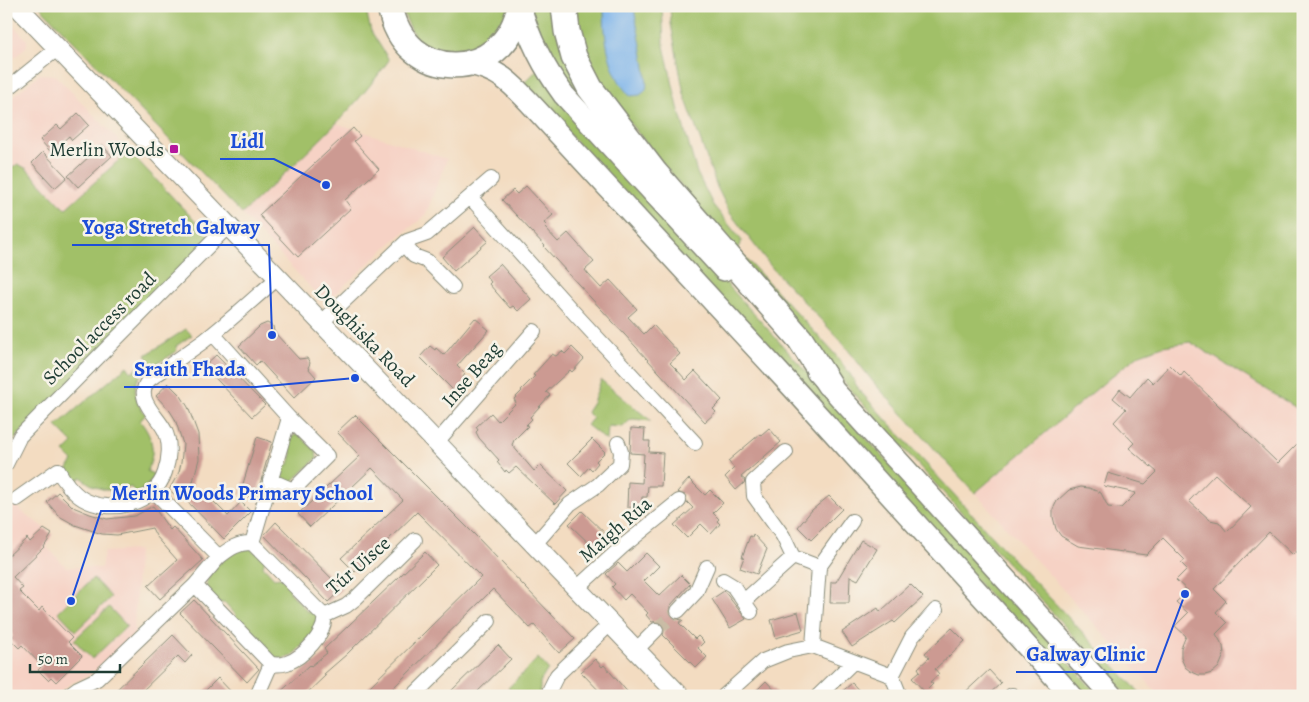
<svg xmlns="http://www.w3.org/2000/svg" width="1309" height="702" font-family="Alegreya,serif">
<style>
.built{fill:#f6d2c5}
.green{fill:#a1c068;stroke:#607e4e}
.water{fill:#7bb3ea;stroke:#4d788f}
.building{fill:#cc9a92;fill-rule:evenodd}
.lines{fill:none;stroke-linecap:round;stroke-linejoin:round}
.street-tunnel{stroke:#c9bca5;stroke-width:14;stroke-dasharray:14 7;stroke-linecap:butt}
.street-casing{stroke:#898c7a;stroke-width:16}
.secondary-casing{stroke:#898c7a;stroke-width:21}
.primary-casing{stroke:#898c7a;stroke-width:24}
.highway-casing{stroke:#898c7a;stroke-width:28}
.street{stroke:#fff;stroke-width:14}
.secondary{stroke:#fff;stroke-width:19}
.primary{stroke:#fff;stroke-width:21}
.highway{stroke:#fff;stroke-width:25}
.poi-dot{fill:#b5179e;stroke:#f7f3e8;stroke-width:2}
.labels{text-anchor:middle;stroke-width:5;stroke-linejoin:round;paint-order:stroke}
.poi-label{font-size:20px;fill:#1f3d34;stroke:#f7f3e8;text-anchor:end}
.street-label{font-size:20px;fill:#1f3d34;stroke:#f7f3e8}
.leader{fill:none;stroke:#1d4ed8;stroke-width:2}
.callout-dot{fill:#1d4ed8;stroke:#f7f3e8;stroke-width:2}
.callout-label{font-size:21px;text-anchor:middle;font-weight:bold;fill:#1d4ed8;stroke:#f7f3e8;stroke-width:5;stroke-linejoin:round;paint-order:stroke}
</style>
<rect width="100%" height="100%" fill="#f7f3e8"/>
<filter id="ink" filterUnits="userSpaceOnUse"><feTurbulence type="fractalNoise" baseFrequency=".02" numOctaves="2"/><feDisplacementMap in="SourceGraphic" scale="10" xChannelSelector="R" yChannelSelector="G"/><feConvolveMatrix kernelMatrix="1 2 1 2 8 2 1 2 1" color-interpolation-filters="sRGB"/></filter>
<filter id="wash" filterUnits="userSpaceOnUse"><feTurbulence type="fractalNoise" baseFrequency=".0096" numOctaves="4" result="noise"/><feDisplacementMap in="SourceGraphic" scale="20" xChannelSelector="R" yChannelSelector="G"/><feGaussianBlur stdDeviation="1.12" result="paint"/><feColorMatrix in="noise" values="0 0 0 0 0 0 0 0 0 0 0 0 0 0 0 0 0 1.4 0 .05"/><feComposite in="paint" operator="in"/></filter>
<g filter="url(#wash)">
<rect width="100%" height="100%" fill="#f3dcc1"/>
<path class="built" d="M6,18L27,40V46L6,66Z
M40,74L55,75L129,151L65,209L27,169H9L6,166V102Z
M336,123L447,159L425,216L393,241L325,303L242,214Z
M1190,342L1303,412V696H1160L975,493L1113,375L1140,354L1163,346Z
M6,495L25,514L53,534L47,547L66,567L101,568L104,552L138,550L134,634L90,675L71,683L54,696H6Z"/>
<path class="green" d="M39,6H365L371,31L389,60C349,118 292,165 242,214Z
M400,6H512L510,14L485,48L444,55L416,40Z
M530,6H559L605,124L575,91L570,92L551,64Z
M571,6H662L664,46L678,107L697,173L713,205L742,241L737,249L833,352L850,374L859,390L1010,556L1143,696H1128L853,393L589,74Z
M670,6H1303V412L1190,342L1163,346L1140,354L1113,375L975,493L874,383L841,341L773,269L730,213L717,187L684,94L671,24Z
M537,70L652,201L1099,696H1081L523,84Z
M129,151L210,237L6,448V166L10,169L18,164L27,169L65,209Z
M186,329L192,335L176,346L177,351C166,359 151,366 141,375C130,387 137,405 146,414L140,421C153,437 156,452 147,471L155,475L150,483L136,494L131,487C112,493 96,491 81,477L76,482L69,476L67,470L73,461L64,452L73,443L56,426L127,366L131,372L150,361L146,355Z
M601,380L651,421L633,419L629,421L623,427L608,426L607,441L587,425L593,418L587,412L593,403Z
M295,435H299L316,451L317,458L291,483L281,480L279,476L280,464L289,465L292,453L284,450L287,440Z
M247,546L265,559L263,566L274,578L281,577L290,587V592L308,612L314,610L318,615L317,630L292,656L279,660L272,657L261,648L262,641L250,629L245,631L235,620L236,615L225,603H218C215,600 210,595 208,591C200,570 233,553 247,546Z
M93,578L111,597L76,631L58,612Z
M109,607L127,626L92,659L74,640Z
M538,658L548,669L540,682V696H515L508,688Z"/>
<path class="water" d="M604,6H634C635,22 650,79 646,89C645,92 642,93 640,95L630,96C608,72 604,38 604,6Z"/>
<g id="blocks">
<path class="building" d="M78,113L89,125L72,140L69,136L51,152L40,140L57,125L61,129Z
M353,128L360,136L354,141L379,169L345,200L351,208L298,257L259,215Z
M102,145L112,156L78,187L68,176Z
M43,152L67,177L55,188L32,163Z
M526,186L553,215L544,223L547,226L545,228L558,242L568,233L594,262L585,270L588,274L601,288L610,280L637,309L628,317L644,334L653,325L680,354L670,363L677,370L686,380L695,371L722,400L713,409L716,412L705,422L544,247L545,246L502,200L513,190L517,194Z
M475,227L488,241L454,271L442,257Z
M500,264L531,299L518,311L513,306L510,308L489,284L491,282L486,276Z
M475,318L489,330L457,366L465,374L463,377L467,381L456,393L420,357L430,346L435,350L436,348L444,355Z
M267,323L273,326L274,332L299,359L307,358L310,363L308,368L316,377L294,398L260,361L256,365L239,346L260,326Z
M572,347L584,359L572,372L570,370L546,392L550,395L530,417L532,419L526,425L528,426L514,440L512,445L534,471L540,465L567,491L555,504L516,467L509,473L506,470L505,472L497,462L499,460L479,438L476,432L478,430L476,427L491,413L498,421L516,403L514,399L522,391L521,390L535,376L533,375L552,354L556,356L562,351L565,354Z
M216,355L265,405L252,417L204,366Z
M1170,365L1181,376L1184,372L1278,463L1303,438V545L1293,555L1269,532L1214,589L1226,601L1216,612L1227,623L1216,634L1223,646L1224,655L1219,667L1212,673L1205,675H1199L1190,671L1185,667L1181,658V648L1186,636L1175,626L1188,613L1176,602L1188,591L1176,580L1187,569L1181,563L1185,560L1163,538L1146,555L1078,546L1061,536L1056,529L1053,517V509L1057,501L1069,490L1081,487L1089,488L1101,493L1108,507L1121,508L1136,493L1104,486L1108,473L1145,484L1157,472L1129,448L1134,443L1114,422L1126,409L1113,398L1120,389L1130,397L1147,377L1153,383ZM1215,474L1251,507L1227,532L1219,522L1210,520L1189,501Z
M168,383L181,396L188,407L198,434L199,459L191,489L203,496L206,494L228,516L241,502L251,512L224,539L183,497L181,499L169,490L179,472L181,463L183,444L175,419L170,411L156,396Z
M355,415L475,535L575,639L559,653L534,625L530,628L493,589L385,696H374L367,689L481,577L417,512L355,572L341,558L403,500L372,468L310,527L298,514L360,456L337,432Z
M631,428L645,429L644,441H650L649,452L663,453L661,486H648L647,497H642L641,508L627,507L628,482L642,483L644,454L630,453Z
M769,428L781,442L741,477L745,480L744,483L736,490L725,477L734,468L728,461L760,434L761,435Z
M257,437L272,442L256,498L240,494Z
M592,439L605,452L596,461L598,463L592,470L589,467L581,476L568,463Z
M689,479L705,495L710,490L723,503L713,513L719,519L717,521L720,524L711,534L701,524L687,538L674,525L693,508L687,502L685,495L677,492Z
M58,492L73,507L90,514L107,519L135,516L153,506L170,530L173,527L203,560L160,599L148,586L177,560L156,536L152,528L117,535L102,534L75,525L59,516L47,502Z
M829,496L842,509L811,540L798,527L812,510Z
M582,511L610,538L597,551L569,524Z
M276,522L342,589L328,602L264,535Z
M44,529L52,534L44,547L13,577L23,588L19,591L39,611L42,607L72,638L68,642L82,656L56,682L51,677L48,680L38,670L42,666L22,645L19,648L10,639L13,636L6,628V558L27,538L30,542Z
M753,534L767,549L757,574L740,568L744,557H742L750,536L752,537Z
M861,540L877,549L858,580L850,576L849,603H830L831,582H836Z
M425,552L437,565L347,654L324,674L326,675L304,696H276L310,665L311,666L327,653L324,649Z
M646,553L659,566L644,581L659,596L681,575L690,584L670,606V613L676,619L683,620L679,623L695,639L698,636L704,642L698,648L707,657L696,668L663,635L665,628L662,624L658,621L652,622L646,615L648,613L630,594L624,600L612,587L615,584L606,574L618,563L627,572Z
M910,584L923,597L895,623L893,621L852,647L842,632L878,608L880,612Z
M724,591L746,619L730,628L712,599Z
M194,600L259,669L247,682L180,613Z
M798,612L803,630L776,638L771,620Z
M952,628L965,641L935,669L939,674L930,682L933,684L925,692L912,678L920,671L918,668L929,658L925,653Z
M173,635L192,655L185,663L178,656L137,696H110Z
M498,645L511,659L473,696H446Z
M595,659L602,667L604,665L631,696H604L581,672Z
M989,670L1001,683L987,696H961Z
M218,678L235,696H200Z
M766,681L780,696H751Z
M852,683L864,696H837Z"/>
</g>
</g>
<g filter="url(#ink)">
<use href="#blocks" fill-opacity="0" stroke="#898c7a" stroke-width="1"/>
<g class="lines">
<path class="street-tunnel" d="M656,630L678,611"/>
<defs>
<path id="street" d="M6,90L58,48
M470,197L491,179
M404,245L414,256L427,261L453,287
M322,322L407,241L427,234L470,197L577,316L695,443
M213,334L289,418L327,456L293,490L270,480
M437,442L534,331
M786,452L753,482L754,496L783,536L793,557L819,567
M6,464L20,436L229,225
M154,491L219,557C229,549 239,542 252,543L324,616C327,633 302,658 287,663C281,665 277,665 271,664L195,585L219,557
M17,499L58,470C63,480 73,493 83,499C111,515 155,504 165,472C169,460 171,443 165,431C158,416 134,399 148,381C152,377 159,373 163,370C177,360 190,351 204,341C230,321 254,298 279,277
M252,543L289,418
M535,544L570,504L598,485L620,464L621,452L618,443
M723,580L733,586L751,612
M577,588L622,547L679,501
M744,601L793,557
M678,611L696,592L707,567
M324,616L346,606L355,599L415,540
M813,646L819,567L852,521
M636,650L656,630
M892,676L912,637L936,610
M67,696L78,688L97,679L195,585
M257,696L271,664
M413,696L489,621
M549,696L550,689L557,675L611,623
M724,696L763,661L788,651L813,646L892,676L900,696
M818,696L853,662
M1011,696L1012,695"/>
<path id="secondary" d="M17,6L680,696"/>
<path id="primary" d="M520,6C529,39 544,68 564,95L724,270
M469,64C499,70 510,82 531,104L795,390L1072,696
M817,372L1112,696"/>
<path id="highway" d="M390,6C404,85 505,84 520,6
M564,6L567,31L574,57L590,88L655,173L800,339L829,384"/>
</defs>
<use href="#street" class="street-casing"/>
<use href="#secondary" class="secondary-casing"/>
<use href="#primary" class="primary-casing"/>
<use href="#highway" class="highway-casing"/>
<use href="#street" class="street"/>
<use href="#secondary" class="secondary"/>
<use href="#primary" class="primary"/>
<use href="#highway" class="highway"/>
</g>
</g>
<rect class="poi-dot" x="169" y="144" width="10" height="10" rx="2.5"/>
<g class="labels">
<g class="poi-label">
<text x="164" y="156">Merlin Woods</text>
</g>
<g class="street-label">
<text transform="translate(99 328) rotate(-45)" y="7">School access road</text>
<text transform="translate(365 335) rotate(46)" y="7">Doughiska Road</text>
<text transform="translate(471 374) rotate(-49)" y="7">Inse Beag</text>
<text transform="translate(615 529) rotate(-41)" y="7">Maigh Rúa</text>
<text transform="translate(358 565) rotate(-41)" y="7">Túr Uisce</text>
</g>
</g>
<path class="leader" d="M326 185L274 159H220M272 335L269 245H72M355 378L256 387H124M71 601L101 511H383M1185 594L1156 672H1016"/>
<g class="callout-dot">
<circle cx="326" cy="185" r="5"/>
<circle cx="272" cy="335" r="5"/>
<circle cx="355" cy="378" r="5"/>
<circle cx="71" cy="601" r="5"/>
<circle cx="1185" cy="594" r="5"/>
</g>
<g class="callout-label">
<text x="247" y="148">Lidl</text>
<text x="171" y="234">Yoga Stretch Galway</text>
<text x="190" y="376">Sraith Fhada</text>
<text x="242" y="500">Merlin Woods Primary School</text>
<text x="1086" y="661">Galway Clinic</text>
</g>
<rect width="1309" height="702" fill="none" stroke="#f7f3e8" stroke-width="25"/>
<path d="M30 664v8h90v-8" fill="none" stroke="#1f3d34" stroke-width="2.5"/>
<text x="38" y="664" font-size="15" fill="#1f3d34" stroke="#f7f3e8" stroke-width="4" paint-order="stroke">50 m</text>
</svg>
